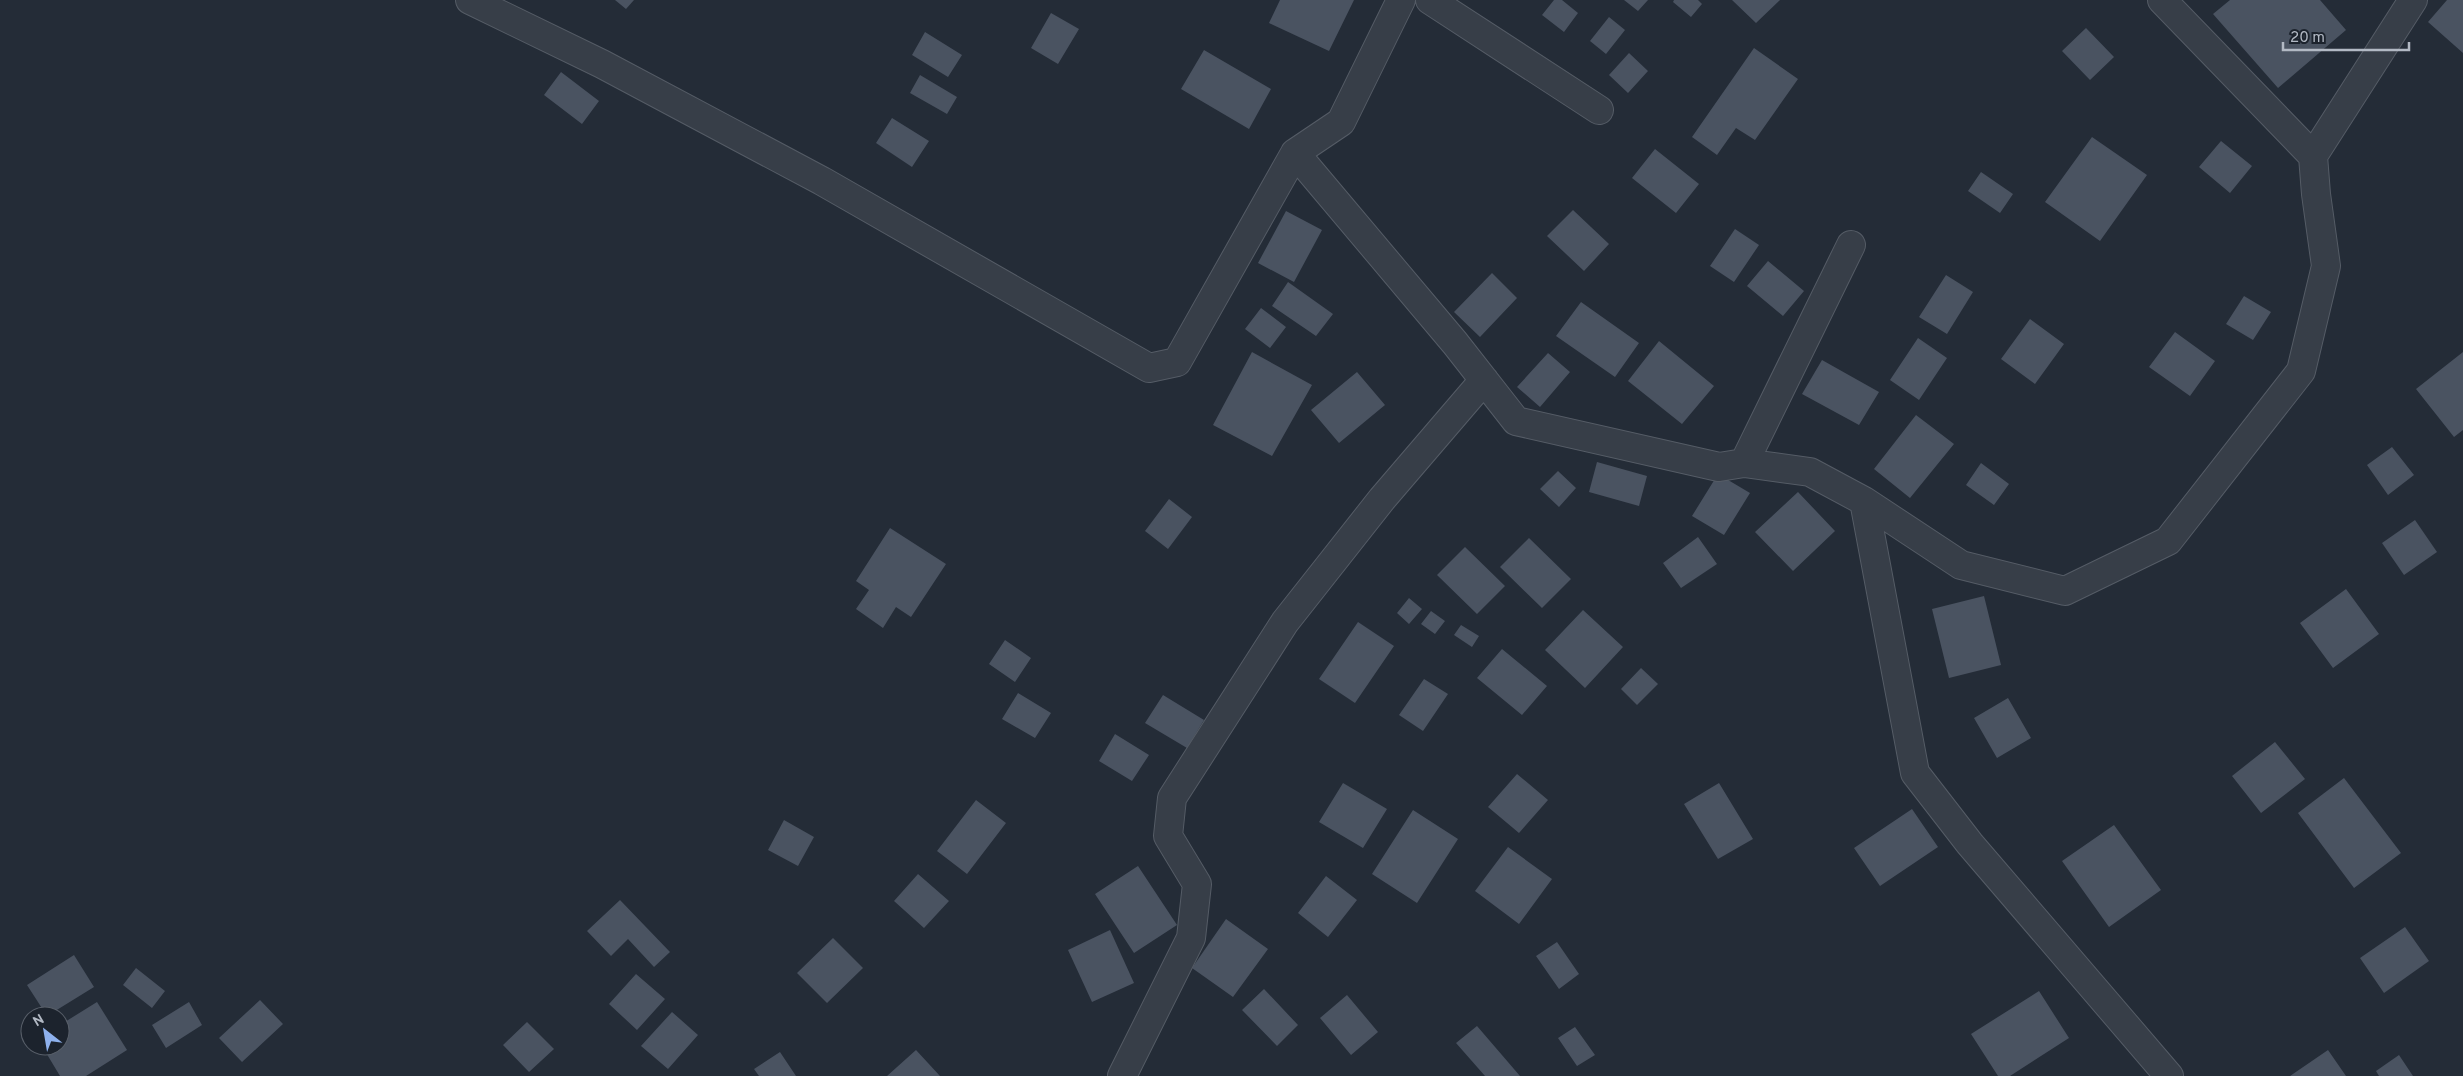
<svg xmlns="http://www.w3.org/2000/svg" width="2463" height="1076" font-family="Overpass,sans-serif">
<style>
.building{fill:#4a5361}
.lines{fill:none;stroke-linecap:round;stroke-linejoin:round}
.street-casing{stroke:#555c66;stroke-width:30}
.street{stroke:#373e48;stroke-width:28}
</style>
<rect width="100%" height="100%" fill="#242c37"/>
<path class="building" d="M615,0H634L626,9Z
M1280,0H1354L1329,51L1269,23Z
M1554,0H1562L1578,13L1564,32L1542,15Z
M1624,0H1648L1638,11Z
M1674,0H1698L1702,4L1691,17L1673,2Z
M1732,0H1780L1756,23Z
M2230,0H2320L2346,30L2278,88L2213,14Z
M2447,0H2463V53L2428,22Z
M1051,13L1079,29L1058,64L1031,48Z
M1609,17L1625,30L1606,54L1590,41Z
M2086,28L2114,57L2090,80L2062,51Z
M925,32L962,55L948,77L912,55Z
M1754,48L1798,79L1755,140L1736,128L1717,155L1692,137Z
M1204,50L1271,89L1249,129L1181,89Z
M1629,53L1648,71L1628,93L1609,75Z
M561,72L599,101L582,124L544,95Z
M920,75L957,97L947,114L910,93Z
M892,118L929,141L912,167L876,143Z
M2092,137L2147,175L2100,241L2045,202Z
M2221,141L2252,166L2230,193L2199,167Z
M1655,149L1699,184L1676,213L1632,178Z
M1981,172L2013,194L2000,213L1968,191Z
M1573,210L1609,244L1584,271L1547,236Z
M1286,211L1322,230L1294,282L1258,263Z
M1735,229L1759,245L1734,282L1710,266Z
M1768,261L1804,291L1783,316L1747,286Z
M1492,273L1517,298L1480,337L1454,312Z
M1946,275L1973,292L1947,334L1919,317Z
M1288,282L1333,314L1316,336L1272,306Z
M2244,296L2271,312L2253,340L2226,324Z
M1581,302L1639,343L1615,377L1556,336Z
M1261,308L1286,327L1270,348L1245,329Z
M2030,319L2064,344L2035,384L2001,359Z
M2175,332L2215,361L2190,396L2149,367Z
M1918,338L1947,358L1919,400L1890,380Z
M1659,341L1714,386L1682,424L1628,381Z
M1252,352L1312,385L1272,456L1213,425Z
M2463,352V430L2454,437L2416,389Z
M1548,353L1570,372L1540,407L1517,387Z
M1822,360L1879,392L1859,425L1802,394Z
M1357,372L1385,405L1339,443L1311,410Z
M1916,415L1954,444L1910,498L1874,469Z
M2392,447L2414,475L2388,495L2367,465Z
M1597,462L1647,476L1639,506L1589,492Z
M1981,463L2009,484L1994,505L1966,485Z
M1558,471L1576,488L1559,507L1540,489Z
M1718,474L1750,493L1724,535L1692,516Z
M1798,492L1835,531L1793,571L1755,532Z
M1169,499L1192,517L1168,549L1145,531Z
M2415,520L2437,552L2404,575L2382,543Z
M890,528L946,564L911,617L896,607L883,628L856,609L869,590L856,581Z
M1698,537L1717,564L1681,588L1663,563Z
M1529,538L1571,579L1542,608L1500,567Z
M1465,547L1505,586L1477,614L1437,575Z
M2346,589L2379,634L2333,668L2300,623Z
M1984,596L2001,665L1949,678L1932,609Z
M1409,598L1422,609L1409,624L1397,613Z
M1583,610L1623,647L1585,688L1545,650Z
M1431,611L1445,621L1435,634L1421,624Z
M1358,622L1394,646L1355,703L1319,679Z
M1461,625L1479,636L1472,647L1454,635Z
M1005,640L1031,658L1015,682L989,664Z
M1502,649L1547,686L1522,715L1477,678Z
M1641,668L1658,684L1637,705L1621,689Z
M1424,679L1448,694L1423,731L1399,715Z
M1018,693L1051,713L1035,738L1002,719Z
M1163,695L1204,720L1187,748L1145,723Z
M2008,698L2031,738L1997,758L1974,718Z
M1115,734L1149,755L1132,781L1099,761Z
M2275,742L2305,779L2261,813L2232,776Z
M1517,774L1548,800L1519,833L1488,807Z
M2344,778L2401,853L2354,888L2298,813Z
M1343,783L1387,809L1363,848L1319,822Z
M1719,783L1753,839L1718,859L1684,804Z
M976,800L1006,823L967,874L937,851Z
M1912,809L1938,847L1880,886L1854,848Z
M1413,810L1458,839L1417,903L1372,874Z
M784,820L814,837L798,866L768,850Z
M2114,825L2161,890L2109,927L2062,861Z
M1508,847L1552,879L1519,924L1475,891Z
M1138,866L1177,925L1134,953L1095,894Z
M918,874L949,901L924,928L894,901Z
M1326,876L1357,900L1328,937L1298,913Z
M620,900L670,952L654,967L628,939L611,956L587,931Z
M1226,919L1268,949L1233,997L1192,968Z
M2405,927L2429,961L2384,993L2360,958Z
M1110,930L1134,983L1092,1002L1068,950Z
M833,938L863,968L827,1003L797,973Z
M1557,942L1579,974L1559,989L1536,956Z
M74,955L94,987L47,1016L27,985Z
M136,968L165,991L152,1008L123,985Z
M636,974L665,999L637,1030L609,1004Z
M1264,989L1298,1025L1277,1046L1242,1010Z
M2039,991L2069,1038L2010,1076H1998L1971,1034Z
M1347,995L1378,1032L1351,1055L1320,1018Z
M260,1000L283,1024L242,1062L219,1038Z
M97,1002L127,1050L86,1076H60L42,1046H60V1025Z
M189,1002L202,1025L166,1048L152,1025Z
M672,1012L698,1035L668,1069L641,1046Z
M527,1022L554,1049L529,1072L503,1045Z
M1477,1026L1520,1076H1485L1456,1043Z
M1575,1027L1595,1055L1577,1066L1558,1038Z
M916,1050L940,1076H887Z
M2328,1050L2346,1076H2290Z
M780,1052L796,1076H759L754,1069Z
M2399,1055L2413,1076H2379L2376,1071Z"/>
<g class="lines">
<defs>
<path id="street" d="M470,0L602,64L822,181L1149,368L1177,362L1295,153L1341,122L1401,0
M1430,0L1599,110
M2162,0L2313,156L2413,0
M1295,153L1455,343L1516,421L1719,467L1744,463L1810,472L1864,501L1915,773L1970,844L2169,1076
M1744,463L1851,245
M1864,501L1961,565L2065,591L2168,541L2301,371L2326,266L2316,194L2313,156
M1122,1076L1191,938L1197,884L1168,836L1172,798L1285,622L1382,499L1484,380"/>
</defs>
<use href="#street" class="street-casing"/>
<use href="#street" class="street"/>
</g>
<g transform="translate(45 1031) rotate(329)"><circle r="24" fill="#1c232d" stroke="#585f69"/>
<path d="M0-4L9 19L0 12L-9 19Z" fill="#8eb1ed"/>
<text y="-8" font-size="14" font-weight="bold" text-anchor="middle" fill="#b2b9c4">N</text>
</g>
<path d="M2283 42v8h126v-8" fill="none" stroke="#b2b9c4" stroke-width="2.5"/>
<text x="2290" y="42" font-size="15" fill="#b2b9c4" stroke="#1c232d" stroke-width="4" paint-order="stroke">20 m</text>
</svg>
